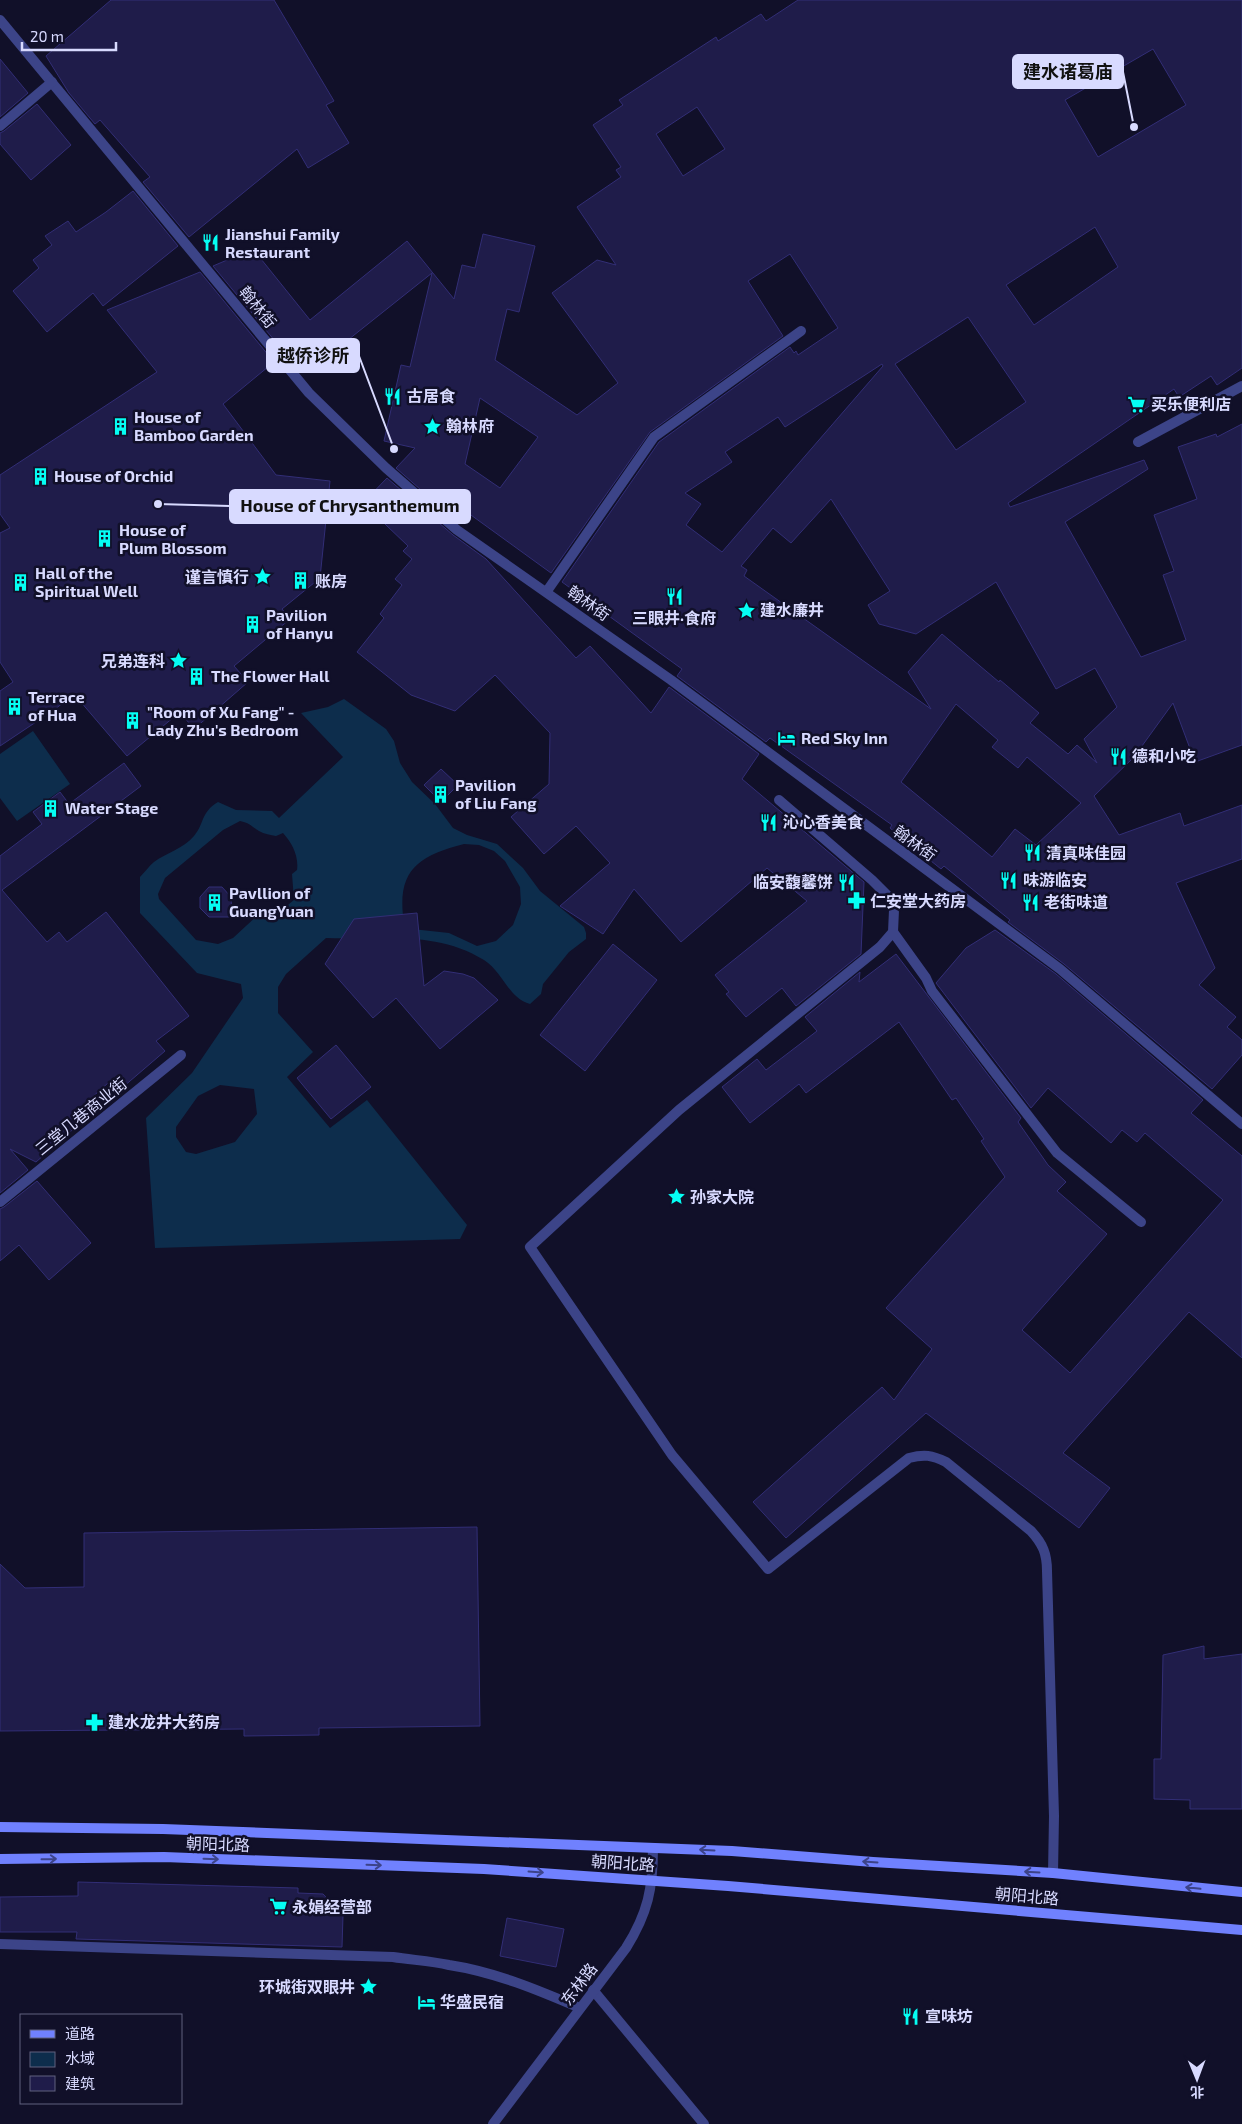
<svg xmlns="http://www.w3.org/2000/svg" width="1242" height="2124" font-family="'Exo 2','Noto Sans SC',sans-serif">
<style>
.water{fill:#0d2d4c;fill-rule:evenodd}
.building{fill:#1f1c4a;stroke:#322e76;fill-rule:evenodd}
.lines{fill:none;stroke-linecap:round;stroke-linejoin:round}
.pedestrian{stroke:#3c4488;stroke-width:10}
.minor{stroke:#3c4488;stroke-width:10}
.tertiary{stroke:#3c4488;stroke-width:10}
.secondary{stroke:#7081fe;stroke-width:10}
.oneway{stroke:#3c4389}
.labels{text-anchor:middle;stroke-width:5;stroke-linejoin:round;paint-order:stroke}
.poi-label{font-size:16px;font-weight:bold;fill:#d8daff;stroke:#111029;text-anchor:start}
.street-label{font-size:16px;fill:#d8daff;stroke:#111029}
.leader{fill:none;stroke:#d8daff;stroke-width:2}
.callout-dot{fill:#d8daff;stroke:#111029;stroke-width:2}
.callout{fill:#d8daff;stroke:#d8daff;stroke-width:2}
.callout-label{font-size:18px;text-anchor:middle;font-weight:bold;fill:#111}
</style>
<rect width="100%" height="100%" fill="#111029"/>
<path class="water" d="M344,699L386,729L394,741L400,763L412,782L435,804L453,828L467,835L497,844L523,868L540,891L584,927L586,933V939L569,952L543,984L541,994L530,1004C508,998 503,972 484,960C436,930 380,940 326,938L286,974L278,987V1013L313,1052L287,1077L330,1128L367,1100L467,1225L460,1239L155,1248L146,1118L192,1073L243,998L241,984L197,973L140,913V877C145,872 149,866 154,862C166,853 183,849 194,836C205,823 200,813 218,802L236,810L272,811L279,818L343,757L301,713L328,707ZM240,821C250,823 251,826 259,831C264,834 271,835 276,836L283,833C292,843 299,856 297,870L292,874L294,900L284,908L259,914L233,938L218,944L196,940L159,899L158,894L165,878L223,830ZM464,844L479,845L494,851L505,861L520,887L521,904L513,925L496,941L477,946L449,933L412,929L404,923C396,871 417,856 464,844ZM220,1085L254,1089L257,1114L235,1142L196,1154L186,1152L176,1137V1127L198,1096Z
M33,731L70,784L17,821L0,798V754Z"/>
<path class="building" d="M111,0H274L334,101L326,105L349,143L308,168L297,149L189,237L143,182L150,177L100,120L95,124L69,93L46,56Z
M798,0H1242V368L1217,385L1211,376L1179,397L1174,389L1008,503L1010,507L1144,460L1148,469L1065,522L1141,657L1186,640L1163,575L1174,571L1154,515L1197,499L1178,447L1216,434L1217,437L1242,424V745L1195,762L1173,703L1134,757L1094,796L1119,835L1180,813L1184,826L1242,805V859L1176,883L1215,968L1199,985L1236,1017L1227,1027L1242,1040V1055L1212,1089L1064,964L1008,922L1010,920L944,866L941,869L890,828L892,825L770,738L766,742L677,676L682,669L562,582L659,442L790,347L794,353L796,351L798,355L838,328L790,254L748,281L783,336L650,432L551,573L453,502L445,511L396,468L415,448L384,441L401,365L410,367L432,273L324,359L289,358L213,266L253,249L310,320L407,241L454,299L462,265L475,268L483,234L535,246L519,312L507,309L495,360L577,415L618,383L552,293L597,260L616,265L577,207L621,177L616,170L621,167L593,125L623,105L619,100L716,37L718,41L761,14L766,21ZM1153,49L1186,105L1098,157L1065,100ZM697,107L725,149L683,176L656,134ZM1095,227L1118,267L1034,325L1006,285ZM968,317L1026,402L956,450L895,364ZM882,364L883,366L722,552L686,525L701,504L685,493L732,462L725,452L778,417L785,427ZM480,398L538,437L500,488L465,464ZM831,499L890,591L868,605L879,624L916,634L996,582L1056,689L1095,668L1117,707L1084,739L1097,763L1077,745L1068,754L1030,723L1039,713L1000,680L999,682L942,634L908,672L931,709L744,576L747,570L741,566L773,528L791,543ZM956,704L998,740L992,747L1018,768L1027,757L1081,803L1036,845L1015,829L992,857L901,782Z
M0,59L28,93L0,117Z
M37,104L71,145L31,180L0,144V133L4,131Z
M133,191L178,246L103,306L93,293L47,332L13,291L39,268L33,260L52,245L45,236L68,221L76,232L106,212Z
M200,272L274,362L223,404L276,475L330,481L320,578L282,609L290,619L234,666L248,682L194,729L180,712L127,756L74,694L54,710L0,746V691L13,682L0,662V533L10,528L0,514V475L157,372L107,310Z
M387,478L453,535L486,559L576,658L590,646L651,713L669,687L759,754L742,779L864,882L861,954L796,1006L782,988L746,1017L726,994L729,992L715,975L807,901L767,868L681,942L634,889L603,934L560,906L610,863L576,826L544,854L511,817L549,784L550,733L495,675L455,711L411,695L357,652L384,618L380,614L402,585L395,579L412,559L403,551L408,546L363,503Z
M124,763L141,786L2,890L47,942L59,932L67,942L106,912L189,1016L156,1041L165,1051L116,1093L108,1083L71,1116L79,1124L36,1162L10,1149L28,1170L0,1193V856L42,824L33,812L60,792L69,804Z
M441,769L458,785L441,802L424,785Z
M209,887H222L231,897L232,917H209L200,908V897Z
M417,913L424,986L444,971L463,974L474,978L498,1000L440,1049L396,998L373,1018L325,964L354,919Z
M995,930L1056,974L1203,1100L1191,1113L1242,1156V1358L1189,1312L1063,1453L1110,1488L1079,1528L926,1413L786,1538L753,1502L882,1387L894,1400L932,1349L886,1308L1005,1177L981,1141L984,1139L956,1098L952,1100L899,1022L806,1093L799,1084L750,1123L722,1087L757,1059L766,1070L817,1031L805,1017L860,972L859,982L896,954L1021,1118L1018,1122L1048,1165L1066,1182L1057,1191L1107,1234L1022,1330L1070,1373L1223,1200L1145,1133L1137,1142L1122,1130L1111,1143L1048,1088L1031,1108L936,983L966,948Z
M613,944L657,980L585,1071L540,1035Z
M336,1045L371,1087L331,1119L297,1078Z
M37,1181L91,1243L49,1280L19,1245L0,1261V1209L4,1207Z
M477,1527L480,1726L319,1728V1735L244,1736V1729L0,1731V1564L25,1588L84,1587V1533Z
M1204,1646V1659L1242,1654V1809H1190V1800L1154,1799V1759H1161L1163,1655Z
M78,1882L298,1888V1893L323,1894L343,1915L342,1947L76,1939L77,1932H0V1897L78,1896Z
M507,1918L564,1929L556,1967L500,1956Z"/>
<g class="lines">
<path class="pedestrian" d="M0,20L309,393L386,468L457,530L671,680L1060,969L1242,1124
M547,591L654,437L801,331
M0,1202L181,1055"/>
<path class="minor" d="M0,126L52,82
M1138,442L1242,386
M779,800L872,880L891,899L894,910L893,932L880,947L679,1110L530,1247L672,1455L768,1569L909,1458C924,1454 932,1455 946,1462L1031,1531C1043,1544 1047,1554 1047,1571L1054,1816L1053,1873
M893,932L926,978L932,991L1057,1153L1141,1222
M0,1944L393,1957C412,1960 431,1961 449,1965C495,1972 538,1990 580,2008
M593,1990L704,2124"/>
<path class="tertiary" d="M493,2124L626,1948C648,1913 653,1888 653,1848"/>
<path class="secondary" d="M0,1827L163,1829L732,1851L873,1862L1053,1873L1242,1892
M0,1859L164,1857L484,1869L728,1886L1242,1930"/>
</g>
<defs><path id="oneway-shaft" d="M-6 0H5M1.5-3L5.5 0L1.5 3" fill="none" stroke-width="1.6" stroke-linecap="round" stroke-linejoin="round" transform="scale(1.25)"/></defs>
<g class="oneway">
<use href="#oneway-shaft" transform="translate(707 1850) rotate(-177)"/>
<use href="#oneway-shaft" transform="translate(49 1859) rotate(-1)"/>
<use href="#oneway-shaft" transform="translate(211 1859) rotate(2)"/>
<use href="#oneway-shaft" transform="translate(870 1862) rotate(-176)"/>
<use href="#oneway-shaft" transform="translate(374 1865) rotate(2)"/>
<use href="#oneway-shaft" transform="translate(536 1872) rotate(4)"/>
<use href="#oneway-shaft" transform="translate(1032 1872) rotate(-177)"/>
<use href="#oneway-shaft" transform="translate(1193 1888) rotate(-174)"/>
</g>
<defs>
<symbol id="restaurant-bare" viewBox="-9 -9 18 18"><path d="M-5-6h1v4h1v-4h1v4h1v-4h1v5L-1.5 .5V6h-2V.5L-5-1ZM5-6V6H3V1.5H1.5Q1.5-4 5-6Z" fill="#05fef3" stroke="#111029" stroke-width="2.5" paint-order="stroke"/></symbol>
<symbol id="supermarket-bare" viewBox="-9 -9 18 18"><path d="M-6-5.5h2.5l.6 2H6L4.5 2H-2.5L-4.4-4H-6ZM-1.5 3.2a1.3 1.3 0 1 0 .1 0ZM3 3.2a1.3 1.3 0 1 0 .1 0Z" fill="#05fef3" stroke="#111029" stroke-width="2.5" paint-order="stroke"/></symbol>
<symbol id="building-bare" viewBox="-9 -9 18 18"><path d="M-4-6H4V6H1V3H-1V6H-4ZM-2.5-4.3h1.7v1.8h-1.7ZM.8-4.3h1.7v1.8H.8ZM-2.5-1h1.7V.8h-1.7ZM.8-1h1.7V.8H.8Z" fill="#05fef3" stroke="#111029" stroke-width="2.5" paint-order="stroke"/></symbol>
<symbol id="sight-bare" viewBox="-9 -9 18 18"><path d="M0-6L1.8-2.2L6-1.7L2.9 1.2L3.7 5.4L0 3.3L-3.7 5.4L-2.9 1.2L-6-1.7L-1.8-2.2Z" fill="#05fef3" stroke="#111029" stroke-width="2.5" paint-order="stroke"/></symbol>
<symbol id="hotel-bare" viewBox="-9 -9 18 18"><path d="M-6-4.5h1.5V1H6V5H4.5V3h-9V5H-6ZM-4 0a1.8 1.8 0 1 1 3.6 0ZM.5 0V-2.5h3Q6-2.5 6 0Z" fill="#05fef3" stroke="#111029" stroke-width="2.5" paint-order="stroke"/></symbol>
<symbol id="pharmacy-bare" viewBox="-9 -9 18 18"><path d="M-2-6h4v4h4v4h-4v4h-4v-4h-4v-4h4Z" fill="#05fef3" stroke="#111029" stroke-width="2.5" paint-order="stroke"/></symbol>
</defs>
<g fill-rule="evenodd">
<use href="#restaurant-bare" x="198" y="230" width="25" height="25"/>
<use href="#restaurant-bare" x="380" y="384" width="25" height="25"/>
<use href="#supermarket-bare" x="1124" y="392" width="25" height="25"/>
<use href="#building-bare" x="108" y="414" width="25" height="25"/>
<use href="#sight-bare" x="420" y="414" width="25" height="25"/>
<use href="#building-bare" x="28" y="464" width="25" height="25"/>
<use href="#building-bare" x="92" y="526" width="25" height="25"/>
<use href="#sight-bare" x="250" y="564" width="25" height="25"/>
<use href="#building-bare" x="288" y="568" width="25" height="25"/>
<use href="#building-bare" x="8" y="570" width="25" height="25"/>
<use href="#restaurant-bare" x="662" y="584" width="25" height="25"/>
<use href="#sight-bare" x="734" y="598" width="25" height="25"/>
<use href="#building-bare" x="240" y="612" width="25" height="25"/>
<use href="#sight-bare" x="166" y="648" width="25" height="25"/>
<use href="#building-bare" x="184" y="664" width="25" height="25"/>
<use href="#building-bare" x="2" y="694" width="25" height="25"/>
<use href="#building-bare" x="120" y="708" width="25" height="25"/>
<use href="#hotel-bare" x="774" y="726" width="25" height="25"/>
<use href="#restaurant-bare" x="1106" y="744" width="25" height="25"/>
<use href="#building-bare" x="428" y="782" width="25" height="25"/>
<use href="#building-bare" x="38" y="796" width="25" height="25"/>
<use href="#restaurant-bare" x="756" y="810" width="25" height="25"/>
<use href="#restaurant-bare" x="1020" y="840" width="25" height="25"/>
<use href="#restaurant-bare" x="996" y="868" width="25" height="25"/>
<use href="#restaurant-bare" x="834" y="870" width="25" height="25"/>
<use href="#pharmacy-bare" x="844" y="888" width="25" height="25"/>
<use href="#building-bare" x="202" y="890" width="25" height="25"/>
<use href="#restaurant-bare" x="1018" y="890" width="25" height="25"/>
<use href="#sight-bare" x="664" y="1184" width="25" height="25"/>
<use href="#pharmacy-bare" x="82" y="1710" width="25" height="25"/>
<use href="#supermarket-bare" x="266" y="1894" width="25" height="25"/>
<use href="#sight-bare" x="356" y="1974" width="25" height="25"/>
<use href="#hotel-bare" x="414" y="1990" width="25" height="25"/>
<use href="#restaurant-bare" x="898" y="2004" width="25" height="25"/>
</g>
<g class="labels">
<g class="poi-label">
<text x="225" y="240">Jianshui Family<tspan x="225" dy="18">Restaurant</tspan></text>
<text x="407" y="402">古居食</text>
<text x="1151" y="410">买乐便利店</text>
<text x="134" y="423">House of<tspan x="134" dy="18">Bamboo Garden</tspan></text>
<text x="446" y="432">翰林府</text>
<text x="54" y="482">House of Orchid</text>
<text x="119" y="536">House of<tspan x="119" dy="18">Plum Blossom</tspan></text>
<text x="35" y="579">Hall of the<tspan x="35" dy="18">Spiritual Well</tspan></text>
<text x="249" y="583" text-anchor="end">谨言慎行</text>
<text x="315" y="587">账房</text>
<text x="760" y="616">建水廉井</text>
<text x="266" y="621">Pavilion<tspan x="266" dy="18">of Hanyu</tspan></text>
<text x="674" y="624" text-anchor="middle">三眼井·食府</text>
<text x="165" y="667" text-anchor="end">兄弟连科</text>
<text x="211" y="682">The Flower Hall</text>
<text x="28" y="703">Terrace<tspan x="28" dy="18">of Hua</tspan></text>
<text x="147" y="718">"Room of Xu Fang" -<tspan x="147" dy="18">Lady Zhu's Bedroom</tspan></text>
<text x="801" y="744">Red Sky Inn</text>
<text x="1132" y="762">德和小吃</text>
<text x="455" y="791">Pavilion<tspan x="455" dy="18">of Liu Fang</tspan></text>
<text x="65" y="814">Water Stage</text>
<text x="783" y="828">沁心香美食</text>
<text x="1046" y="859">清真味佳园</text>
<text x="1023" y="886">味游临安</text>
<text x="833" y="888" text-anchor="end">临安馥馨饼</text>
<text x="229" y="899">Pavllion of<tspan x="229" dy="18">GuangYuan</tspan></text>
<text x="870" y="907">仁安堂大药房</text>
<text x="1044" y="908">老街味道</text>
<text x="690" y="1203">孙家大院</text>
<text x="108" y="1728">建水龙井大药房</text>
<text x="292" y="1913">永娟经营部</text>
<text x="355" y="1993" text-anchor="end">环城街双眼井</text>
<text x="440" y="2008">华盛民宿</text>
<text x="925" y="2022">宣味坊</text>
</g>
<g class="street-label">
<text transform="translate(258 307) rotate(51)" y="6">翰林街</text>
<text transform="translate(589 603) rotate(35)" y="6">翰林街</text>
<text transform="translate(915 843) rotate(36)" y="6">翰林街</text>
<text transform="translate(81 1116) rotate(-39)" y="6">三堂几巷商业街</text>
<text transform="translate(218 1844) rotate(2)" y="6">朝阳北路</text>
<text transform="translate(623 1863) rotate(4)" y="6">朝阳北路</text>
<text transform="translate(1027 1896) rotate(5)" y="6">朝阳北路</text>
<text transform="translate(579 1984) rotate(-53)" y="6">东林路</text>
</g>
</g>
<path class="leader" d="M1134 127L1123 72M394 449L359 356M158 504L230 506"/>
<g class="callout-dot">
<circle cx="1134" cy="127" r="5"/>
<circle cx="394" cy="449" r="5"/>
<circle cx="158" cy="504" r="5"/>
</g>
<g class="callout">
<rect x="1013" y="55" width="110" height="33" rx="5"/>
<rect x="267" y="339" width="92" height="33" rx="5"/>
<rect x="230" y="490" width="240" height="33" rx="5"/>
</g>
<g class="callout-label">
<text x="1068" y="78">建水诸葛庙</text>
<text x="313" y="362">越侨诊所</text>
<text x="350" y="512">House of Chrysanthemum</text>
</g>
<rect x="20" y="2014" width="162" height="90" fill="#111029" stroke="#61617f"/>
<rect x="30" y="2030" width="25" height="8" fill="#7081fe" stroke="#61617f"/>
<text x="65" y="2039" font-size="15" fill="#d8daff">道路</text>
<rect x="30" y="2052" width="25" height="15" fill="#0d2d4c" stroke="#61617f"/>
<text x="65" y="2064" font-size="15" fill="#d8daff">水域</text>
<rect x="30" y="2076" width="25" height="15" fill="#1f1c4a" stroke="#61617f"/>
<text x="65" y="2089" font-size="15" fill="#d8daff">建筑</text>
<g transform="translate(1197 2079) rotate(179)" stroke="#111029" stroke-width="4" paint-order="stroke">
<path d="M0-4L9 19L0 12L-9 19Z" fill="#d8daff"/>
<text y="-8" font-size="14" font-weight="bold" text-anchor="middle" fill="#d8daff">北</text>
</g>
<path d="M22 42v8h94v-8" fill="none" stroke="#d8daff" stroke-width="2.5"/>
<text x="30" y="42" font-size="15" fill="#d8daff" stroke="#111029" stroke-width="4" paint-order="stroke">20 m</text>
</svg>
